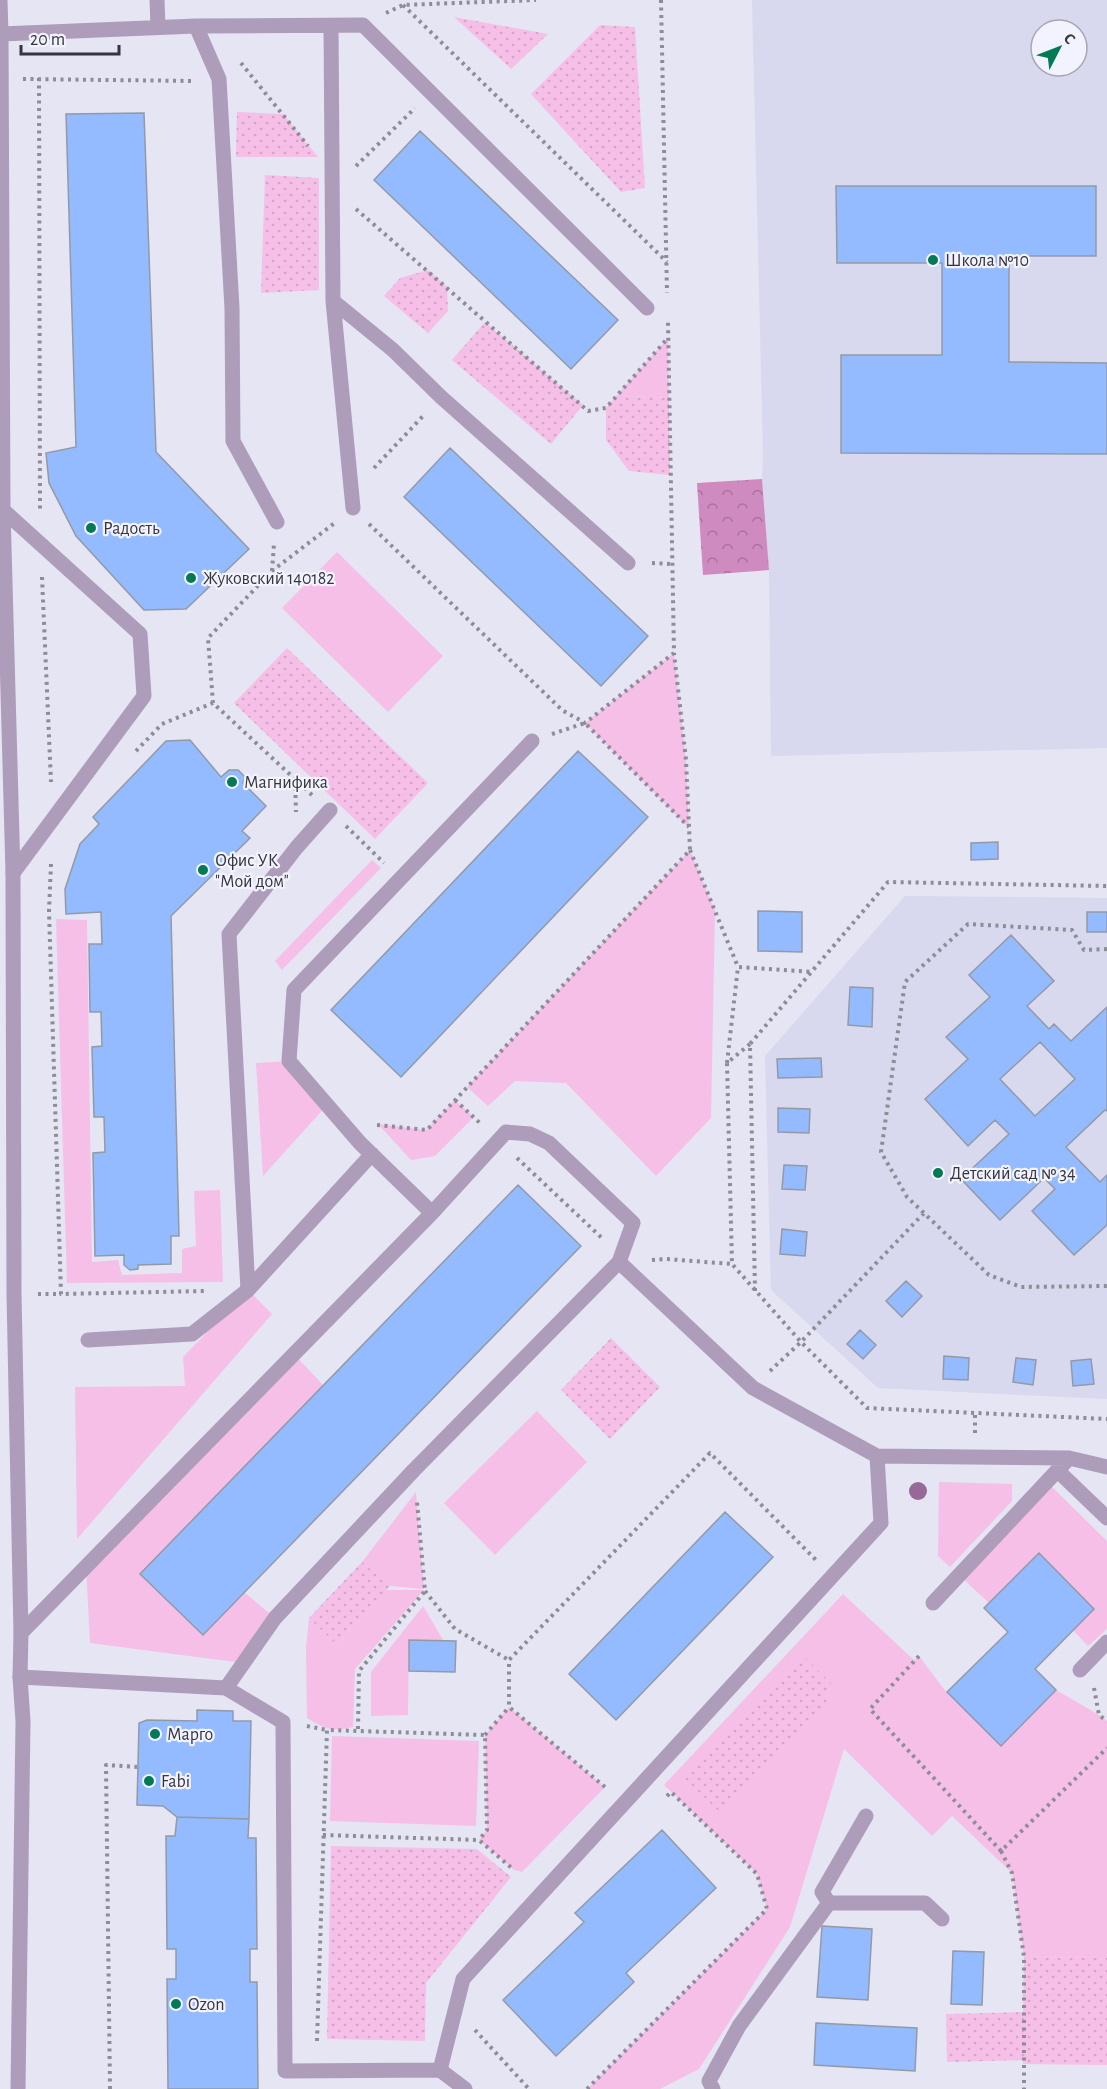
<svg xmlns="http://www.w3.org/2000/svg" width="1107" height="2089" font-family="'Alegreya Sans',sans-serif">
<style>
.built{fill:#d8d8ee;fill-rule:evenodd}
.grass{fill:#f6bfe8}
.forest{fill:url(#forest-crowns)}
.park{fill:url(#park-dots)}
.building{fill:#94baff;stroke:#939aa6;stroke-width:1.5;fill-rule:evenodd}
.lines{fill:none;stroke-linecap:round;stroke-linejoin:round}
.path{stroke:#8d8d97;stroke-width:4;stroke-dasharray:3 4.5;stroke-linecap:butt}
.service{stroke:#ae9cbb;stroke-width:15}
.minor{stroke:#ae9cbb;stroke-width:15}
.tree{fill:#986998}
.poi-dot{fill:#047955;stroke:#f3f3ff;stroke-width:2}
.labels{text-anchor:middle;stroke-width:4.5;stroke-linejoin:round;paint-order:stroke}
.poi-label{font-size:18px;fill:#35353b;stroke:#f3f3ff;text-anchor:start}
</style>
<defs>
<pattern id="forest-crowns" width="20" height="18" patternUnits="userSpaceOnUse" patternTransform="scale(1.5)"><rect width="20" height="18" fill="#cf8abf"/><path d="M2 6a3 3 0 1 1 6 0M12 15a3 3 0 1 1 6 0" fill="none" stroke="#a9729c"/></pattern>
<pattern id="park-dots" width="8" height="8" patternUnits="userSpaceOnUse" patternTransform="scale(1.5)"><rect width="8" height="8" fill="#f6bfe8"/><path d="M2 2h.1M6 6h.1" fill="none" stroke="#d4a5c8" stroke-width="1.8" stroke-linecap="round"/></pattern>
</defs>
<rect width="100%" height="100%" fill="#e5e5f4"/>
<path class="built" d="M752,0H1107V748L771,756L769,570L762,479L763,455ZM1041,30H1077V66H1041Z
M905,896L1107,898V1399L878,1388L771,1290L765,1056Z"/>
<path class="grass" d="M668,338L669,398L617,395Z
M337,552L443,656L388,712L282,608Z
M674,653L686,760L689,828L585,723Z
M690,850L715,911L711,1118L656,1176L566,1083L515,1081L488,1106L467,1087Z
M372,860L381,868L282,970L275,961Z
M56,919L87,920L92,1262L118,1260L122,1275L182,1273V1249L196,1246L194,1191L220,1190L223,1282L67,1283Z
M289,1061L327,1105L263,1176L256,1063Z
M455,1100L474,1117L435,1156L411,1160L378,1124L426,1130Z
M248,1290L272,1314L77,1539L75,1387L185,1386L183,1357Z
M294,1354L323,1385L140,1574L203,1635L244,1592L275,1618L243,1663L90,1643L86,1567Z
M537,1411L587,1462L495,1555L444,1503Z
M939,1482L1012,1484V1501L950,1567L938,1556Z
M1047,1482L1107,1541V1629L1088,1646L1073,1630L989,1603L961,1577Z
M416,1492L424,1589L390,1586L362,1562Z
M386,1590H424L355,1669L353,1727C332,1732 325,1729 307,1718L306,1647L309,1618L337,1645Z
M843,1594L914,1660L919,1656L947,1693L1001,1745L1056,1690L1099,1715L1107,1721V1958L1024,1957L1012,1873L952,1816L932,1836L844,1749L790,1927L699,2069L660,2089H587L767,1909L757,1874L664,1785Z
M423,1606L443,1640H409L408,1715L371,1716V1672Z
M509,1707L605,1787L522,1872L514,1870L479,1840L487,1830L485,1735Z
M332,1736L479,1741L476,1826L330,1821Z"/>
<path class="forest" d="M762,479L769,570L703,575L697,483Z"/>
<path class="park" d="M454,17L548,34L511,69Z
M600,25L635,27L645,188L621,192L531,94Z
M237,112L283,114L318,157H236Z
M265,175L319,178V290L261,293Z
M428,270L447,287L448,311L428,333L384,296L400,278Z
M485,322L583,405L551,444L452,360Z
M617,395L669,398L670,475L629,471L606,440V408Z
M287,648L428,783L375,839L234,703Z
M611,1338L660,1387L610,1439L561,1390Z
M362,1562L390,1586L337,1645L309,1618Z
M803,1656L831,1683L825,1706L722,1814L685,1779Z
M331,1846L477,1849L511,1877L426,1983L425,2041L327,2039Z
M1024,1957L1107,1958V2065L1023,2064V2060L947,2062L946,2014L1023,2012Z"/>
<path class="building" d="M144,113L156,452L249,549L186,609L144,610L76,536L49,483L46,453L76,447L66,114Z
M420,131L618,320L571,369L374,180Z
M836,186H1096V256H1009V362L1107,363V454L841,453V355H942V263H837Z
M450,448L648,636L601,686L404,497Z
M190,740L221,777L229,770H238L245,777L243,783L266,806L242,831L250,838L171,916L179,1236H171V1264L138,1265V1269L130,1270L124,1265V1255L95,1256L93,1153L105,1152L104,1117H94L92,1047L102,1046L101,1012H90L89,944H102L101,912L66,914L65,889L80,844L99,824L93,817L166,741Z
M578,751L648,817L401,1077L331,1010Z
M998,842V859L971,860V843Z
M758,911L802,912V952L758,951Z
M1087,912H1107V932H1087Z
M1011,935L1054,981L1027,1006L1049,1029L1054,1024L1071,1041L1107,1007V1111L1105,1110L1066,1147L1100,1182L1107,1175V1225L1074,1255L1032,1211L1055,1189L1044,1178L1000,1220L961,1179L1009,1134L995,1120L968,1146L925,1099L968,1059L946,1037L990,997L969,975ZM1040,1042L1075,1079L1035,1116L1000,1079Z
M850,987L873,988L872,1027L848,1025Z
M821,1058L822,1077L778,1078L777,1059Z
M778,1108L810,1109L809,1133L778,1132Z
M784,1165L807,1166L805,1190L782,1189Z
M518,1185L581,1246L203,1635L140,1574Z
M782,1229L807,1232L805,1256L780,1254Z
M906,1281L922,1296L902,1317L886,1301Z
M860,1330L876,1345L863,1359L847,1344Z
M944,1356L969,1358L968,1380L943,1379Z
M1016,1358L1036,1360L1033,1385L1013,1382Z
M1091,1359L1094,1384L1073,1386L1071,1361Z
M725,1512L773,1557L616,1720L569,1674Z
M1039,1553L1094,1609L1035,1669L1056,1690L1001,1746L947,1692L1008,1632L984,1608Z
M409,1640L456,1641L455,1672L409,1671Z
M197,1710L233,1711V1721H251L249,1819L177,1817L163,1806L137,1805L139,1723L147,1720L197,1721Z
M177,1817L249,1819L248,1838H256L257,1949H250V1982H257L258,2089H168L167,1979H176V1949H167L166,1836H175Z
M662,1830L716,1888L626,1973L634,1982L556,2056L503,2000L584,1922L575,1913Z
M822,1926L872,1929L868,2000L817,1997Z
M953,1951L984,1952L982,2005L951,2004Z
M816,2023L917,2028L915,2071L814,2065Z"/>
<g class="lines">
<path class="path" d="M661,0L667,293
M403,5L667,262
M386,13L403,5L536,0
M241,63L308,146
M39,78L40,512
M23,79L193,81
M356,166L415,108
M356,209L588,411L606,408L667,339
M374,468L424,415
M369,524L562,710L585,723L674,653L668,322
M652,563L672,564
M272,571L274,544
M42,577L51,782
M552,734L585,723L689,827
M136,751L162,724L213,703
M295,780L296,812
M312,795L213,703L208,638L272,571L336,522
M346,826L384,863
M690,850L738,967L812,972
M51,864L49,911L61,1294L206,1291
M1107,949L1084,950L1072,930L968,924L905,982L881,1152L907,1197L989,1275L1021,1287L1107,1286
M750,1044L727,1063L732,1264L801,1342L867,1408L1107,1419
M727,1063L738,967
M455,1100L481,1124
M377,1125L427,1130L690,850L686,760L674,653
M517,1158L603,1239
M652,1260L666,1259L732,1264
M755,1291L750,1044L888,882L1107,886
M38,1294H61
M770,1371L801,1342L924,1213
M975,1433V1413
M425,1591L455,1629L509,1660
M919,1656L870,1709L1001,1851L1107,1748
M1094,1688L1099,1715L1107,1721
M307,1726L327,1730
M358,1729L359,1671L425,1591L417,1502
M485,1735L509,1707
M605,1787L509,1707V1660L710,1453L816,1560
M323,1835L479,1840L514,1870
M1001,1851L1012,1873L1024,1957V2089
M475,2030L529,2089
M317,2041L327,1730L485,1735L487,1830L479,1840
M110,2089L106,1765L137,1767
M587,2089L767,1909L757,1874L671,1792L664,1799"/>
<path class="service" d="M0,0L1,34L196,26L363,25L647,308
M157,0L158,27
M196,26L219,79L232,308L233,441L277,522
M331,26L333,301L393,350L441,397L628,563
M333,301L353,508
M3,510L140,634L144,696L13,873
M432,1213L360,1143L289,1061L294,990L532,741
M619,1262L753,1388L877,1456L1069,1458L1107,1467
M248,1290L229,934L297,847L330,810
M88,1340L192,1334L248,1290L372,1154
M1058,1471L1107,1518
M933,1603L1069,1458
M1080,1670L1107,1642
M20,1677L226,1688L275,1618L414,1470L619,1262L633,1223L549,1143L530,1134L506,1132L432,1213L21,1633
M226,1688L283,1722L285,2071L440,2070L465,2089
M829,1903L822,1892L866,1816
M440,2070L463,1979L881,1523L877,1456
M713,2089L709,2081L739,2026L829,1903H925L942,1919"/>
<path class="minor" d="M1,34L3,510L13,873L14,1294L21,1633L20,1677L23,1721L18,2089"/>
</g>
<circle class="tree" cx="918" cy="1491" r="9"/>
<g class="poi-dot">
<circle cx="933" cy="260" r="6"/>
<circle cx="91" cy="528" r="6"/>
<circle cx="191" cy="578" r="6"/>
<circle cx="232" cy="782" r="6"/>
<circle cx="203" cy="870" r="6"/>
<circle cx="938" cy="1173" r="6"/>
<circle cx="155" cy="1734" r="6"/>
<circle cx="149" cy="1781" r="6"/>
<circle cx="176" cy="2004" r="6"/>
</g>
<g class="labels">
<g class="poi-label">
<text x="945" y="266">Школа №10</text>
<text x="103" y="534">Радость</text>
<text x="203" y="584">Жуковский 140182</text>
<text x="244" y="788">Магнифика</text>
<text x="215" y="866">Офис УК<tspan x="215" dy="21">"Мой дом"</tspan></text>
<text x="950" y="1179">Детский сад № 34</text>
<text x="167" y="1740">Марго</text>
<text x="161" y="1787">Fabi</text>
<text x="188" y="2010">Ozon</text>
</g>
</g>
<g transform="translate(1059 48) rotate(48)"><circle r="28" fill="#f3f3ff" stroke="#a7a7b1" stroke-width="1.5"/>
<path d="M0-4.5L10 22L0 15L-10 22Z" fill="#047955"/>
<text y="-9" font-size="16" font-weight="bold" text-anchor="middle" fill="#35353b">С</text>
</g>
<path d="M21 45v9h98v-9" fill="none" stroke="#35353b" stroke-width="3"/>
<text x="30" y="45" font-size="18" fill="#35353b" stroke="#f3f3ff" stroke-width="4.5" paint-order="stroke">20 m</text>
</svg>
